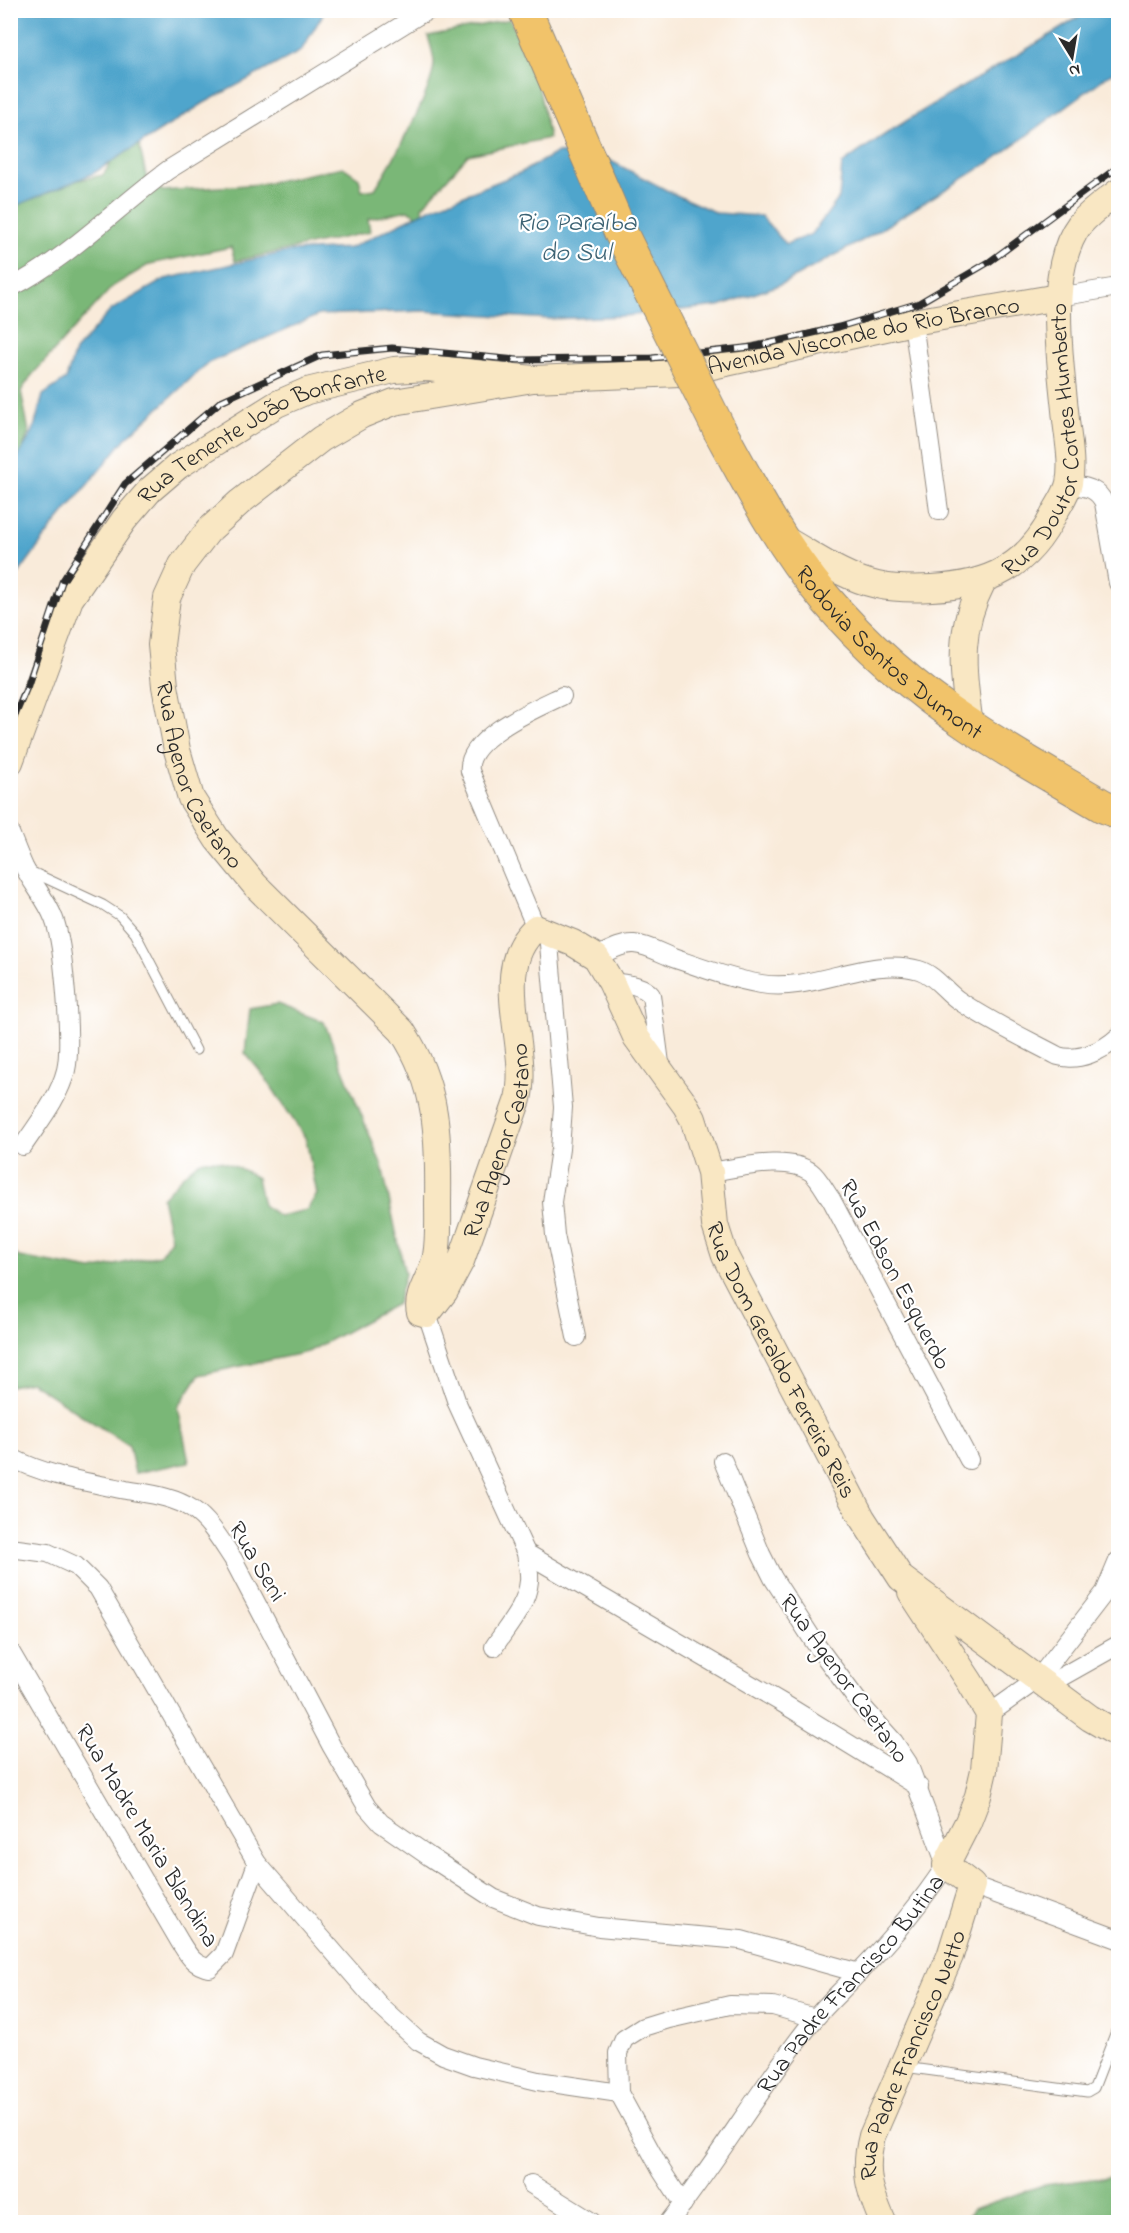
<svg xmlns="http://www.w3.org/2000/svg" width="1129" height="2233" font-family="'Indie Flower',sans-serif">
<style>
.forest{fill:#7ab777;stroke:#527151;stroke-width:1.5}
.water{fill:#50a5cc;stroke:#3e687c;stroke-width:1.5}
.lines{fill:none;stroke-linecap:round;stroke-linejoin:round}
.lane-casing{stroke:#928b82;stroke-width:11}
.street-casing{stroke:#928b82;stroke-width:20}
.secondary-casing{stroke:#928b82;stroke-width:28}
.highway-casing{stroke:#928b82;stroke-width:35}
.lane{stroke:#fff;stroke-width:9}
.street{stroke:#fff;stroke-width:18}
.secondary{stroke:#f9e7c3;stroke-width:26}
.highway{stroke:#f1c36a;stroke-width:33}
.rail-casing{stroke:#2b2b2b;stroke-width:7}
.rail{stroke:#fff;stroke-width:4.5;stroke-dasharray:14;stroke-linecap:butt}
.highway-bridge-casing{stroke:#928b82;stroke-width:35;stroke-linecap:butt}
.highway-bridge{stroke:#f1c36a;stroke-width:33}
.labels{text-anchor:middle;stroke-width:4.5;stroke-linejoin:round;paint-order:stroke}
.street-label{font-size:24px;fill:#2b2b2b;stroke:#fff}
.water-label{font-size:26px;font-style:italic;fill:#3c6273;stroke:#fff}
</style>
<rect width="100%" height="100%" fill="#fff"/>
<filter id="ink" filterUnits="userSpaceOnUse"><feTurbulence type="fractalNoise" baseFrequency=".0167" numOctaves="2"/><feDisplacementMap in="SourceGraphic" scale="12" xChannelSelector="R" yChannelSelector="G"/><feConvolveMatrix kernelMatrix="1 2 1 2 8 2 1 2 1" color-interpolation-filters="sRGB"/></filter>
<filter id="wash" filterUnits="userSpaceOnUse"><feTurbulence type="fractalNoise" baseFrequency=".008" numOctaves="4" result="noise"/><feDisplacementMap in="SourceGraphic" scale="24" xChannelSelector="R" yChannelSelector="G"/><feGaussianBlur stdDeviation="1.35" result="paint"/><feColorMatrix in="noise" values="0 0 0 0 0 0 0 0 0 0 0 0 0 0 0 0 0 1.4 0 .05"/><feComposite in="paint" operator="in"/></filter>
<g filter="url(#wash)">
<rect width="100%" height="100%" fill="#f9ebda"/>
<path class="forest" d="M510,19L538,84L549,138L468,155L422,207L425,221L408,210L368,219L370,232L235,261L231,247L150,264L113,286L32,375L21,391L29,432L11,479V194L103,175L125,142L138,139L147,180L163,191L261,184L343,167L359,178L362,191L375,189C391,164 433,91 434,63C434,55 430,44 428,36Z
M277,1004L324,1022L382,1166L405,1274L397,1304L308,1352L199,1375L178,1407L189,1462L135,1473L129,1446L31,1382L11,1386V1251L19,1257L92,1270L160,1255L171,1239L162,1198C173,1187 183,1173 196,1164C211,1152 243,1169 257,1178L263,1205L279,1216L307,1210L317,1194L306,1139L265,1077L245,1053L250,1009Z
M1118,2176V2222H964L973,2209L1043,2185Z"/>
<path class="water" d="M16,11V10L325,11L301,51L204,103L94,173L11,208L10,16Z
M1088,11H1118V68L995,159L865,239L782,284L719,306L624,316L549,319L423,311L319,315L208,363L125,439L52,528L11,584V469L33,431L43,395L66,379L75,351L111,310L165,279L291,251L350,248L432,208L522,172L556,153L592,151L672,193L717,213L761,216L786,244L812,234L839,198L842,164C920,107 1008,64 1088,11Z"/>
</g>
<g filter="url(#ink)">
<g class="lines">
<defs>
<path id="lane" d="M30,871L103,905L120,916L135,933L196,1050
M904,2067L1087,2092L1094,2088L1118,2026"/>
<g id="street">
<path d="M10,288C69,258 115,209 168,170L417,16L429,10"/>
<path d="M1058,297L1118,287"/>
<path d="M913,322L939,511"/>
<path d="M1069,484C1084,487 1097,487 1104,503L1118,583"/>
<path d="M10,833C15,845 19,856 24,867C33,885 47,900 54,919C64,944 72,1045 66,1070C59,1098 39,1122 23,1146"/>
<path d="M536,928L470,771C465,738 537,708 562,696"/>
<path d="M548,932L563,1107L560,1149L552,1202L555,1235L576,1337"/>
<path d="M596,957C607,952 622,943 634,944C647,945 661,953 673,958C702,968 731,979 761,984C814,993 868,955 919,970C935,975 945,991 958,1000C990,1022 1024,1038 1058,1056C1078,1062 1103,1051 1118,1037"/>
<path d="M611,982C625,984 642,984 651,995L661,1071"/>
<path d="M710,1172C738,1168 788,1155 811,1172C819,1178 825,1191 831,1199L969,1460"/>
<path d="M427,1314L457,1403L526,1553C527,1562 530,1572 529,1581C527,1605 507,1627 494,1647"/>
<path d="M10,1457C46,1476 87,1482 126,1490C148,1494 173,1496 192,1509C210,1521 221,1541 233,1559L332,1747L367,1807L381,1823L430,1857L493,1898L538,1916L599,1927L741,1940L859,1973"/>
<path d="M10,1548L48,1553L76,1566L98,1588L257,1863L382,2008L418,2041L443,2055L474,2066L538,2081L619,2093"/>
<path d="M526,1553L784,1704L919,1787"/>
<path d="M10,1651L180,1942C188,1955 194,1966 210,1968L224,1954L257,1863"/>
<path d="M1047,1685L1118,1645"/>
<path d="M989,1714L1038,1679L1105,1592L1118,1561"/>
<path d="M972,1885L1118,1939"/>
<path d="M531,2184L592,2222"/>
<path d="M683,2204L661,2170L619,2093L618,2053L624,2039L643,2027L669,2019L730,2005L773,2006L815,2018"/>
<path id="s1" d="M669,2222C720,2157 761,2086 813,2021C827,2003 845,1988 860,1971C892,1938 921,1903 946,1865L908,1763L894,1742L860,1704L817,1646L773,1578L761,1554L723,1461"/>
</g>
<g id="secondary">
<path id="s2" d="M533,379L394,402L362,415L321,439L240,502L209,530L182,565L167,598L161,645L165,686L177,750L191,798L217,839L255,885L402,1031C438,1085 439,1138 438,1202C438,1220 439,1239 436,1256C433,1274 415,1295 420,1312L427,1314L445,1291L461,1261L518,1099C531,1046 488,969 536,928L573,943L596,957L611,982L636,1037L686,1106L693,1119L710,1172L715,1225L725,1256L862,1518L901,1578L1090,1718L1118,1734"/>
<path id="s3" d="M784,539C813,555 844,578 877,585C895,589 914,589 932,588C990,585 1029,566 1055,512C1060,503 1067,493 1069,483C1073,463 1068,439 1066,420C1061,366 1045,270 1080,224C1091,211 1105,202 1118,192"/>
<path d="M970,726C963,671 956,633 983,581"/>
<path id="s4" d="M10,762L70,599L124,520L150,490L178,466L277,404L307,391L394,370L427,368L533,379L680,373L913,322L1058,297"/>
<path id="s5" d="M883,2222C869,2190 863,2171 872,2136L950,1956L972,1885L946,1865L968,1822L978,1796L984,1770L989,1714L970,1682L911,1592"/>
</g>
<g id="highway">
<path id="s6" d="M720,431C751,488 782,547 824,597C866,647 916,690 970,726C1013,755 1059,780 1103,806L1118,812"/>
</g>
</defs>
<use href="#lane" class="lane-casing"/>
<use href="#street" class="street-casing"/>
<use href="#secondary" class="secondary-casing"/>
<use href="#highway" class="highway-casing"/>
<use href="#lane" class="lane"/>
<use href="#street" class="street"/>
<use href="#secondary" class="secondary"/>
<use href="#highway" class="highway"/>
<defs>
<path id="rail" d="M10,727L28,685L62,582L125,484L221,401L322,355L392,348L518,360L652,358L753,347L839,327L919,303L989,262L1118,167"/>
</defs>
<use href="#rail" class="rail-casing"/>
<use href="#rail" class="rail"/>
<defs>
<path id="highway-bridge" d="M525,10L620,231L720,431"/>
</defs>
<use href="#highway-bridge" class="highway-bridge-casing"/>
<use href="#highway-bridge" class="highway-bridge"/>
</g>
</g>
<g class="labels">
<g class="street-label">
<text dy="8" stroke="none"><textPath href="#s4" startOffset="1059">Avenida Visconde do Rio Branco</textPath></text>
<text dy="8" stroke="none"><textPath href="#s3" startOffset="380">Rua Doutor Cortes Humberto</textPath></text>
<text dy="8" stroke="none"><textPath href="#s4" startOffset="436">Rua Tenente João Bonfante</textPath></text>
<text dy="8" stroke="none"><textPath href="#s6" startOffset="282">Rodovia Santos Dumont</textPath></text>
<text dy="8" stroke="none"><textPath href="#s2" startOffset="633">Rua Agenor Caetano</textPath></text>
<text dy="8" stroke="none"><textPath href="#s2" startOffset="1455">Rua Agenor Caetano</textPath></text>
<text transform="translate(896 1274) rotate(62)" y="8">Rua Edson Esquerdo</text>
<text dy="8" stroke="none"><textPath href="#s2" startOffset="2194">Rua Dom Geraldo Ferreira Reis</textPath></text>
<text transform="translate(258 1561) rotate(59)" y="8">Rua Seni</text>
<text transform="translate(845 1678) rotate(54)" y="8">Rua Agenor Caetano</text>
<text transform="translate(148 1835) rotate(59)" y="8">Rua Madre Maria Blandina</text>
<text dy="8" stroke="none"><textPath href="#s1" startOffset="300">Rua Padre Francisco Butina</textPath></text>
<text dy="8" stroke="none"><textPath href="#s5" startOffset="178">Rua Padre Francisco Netto</textPath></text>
</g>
<g class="water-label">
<text x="576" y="230">Rio Paraíba<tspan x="576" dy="30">do Sul</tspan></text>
</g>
</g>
<rect width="1129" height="2233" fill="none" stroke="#fff" stroke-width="36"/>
<g transform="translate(1072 57) rotate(169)" stroke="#ffffff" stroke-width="4.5" paint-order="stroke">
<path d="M0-4.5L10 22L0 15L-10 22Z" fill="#2b2b2b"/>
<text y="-9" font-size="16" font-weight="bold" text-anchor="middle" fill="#2b2b2b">N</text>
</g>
</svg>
